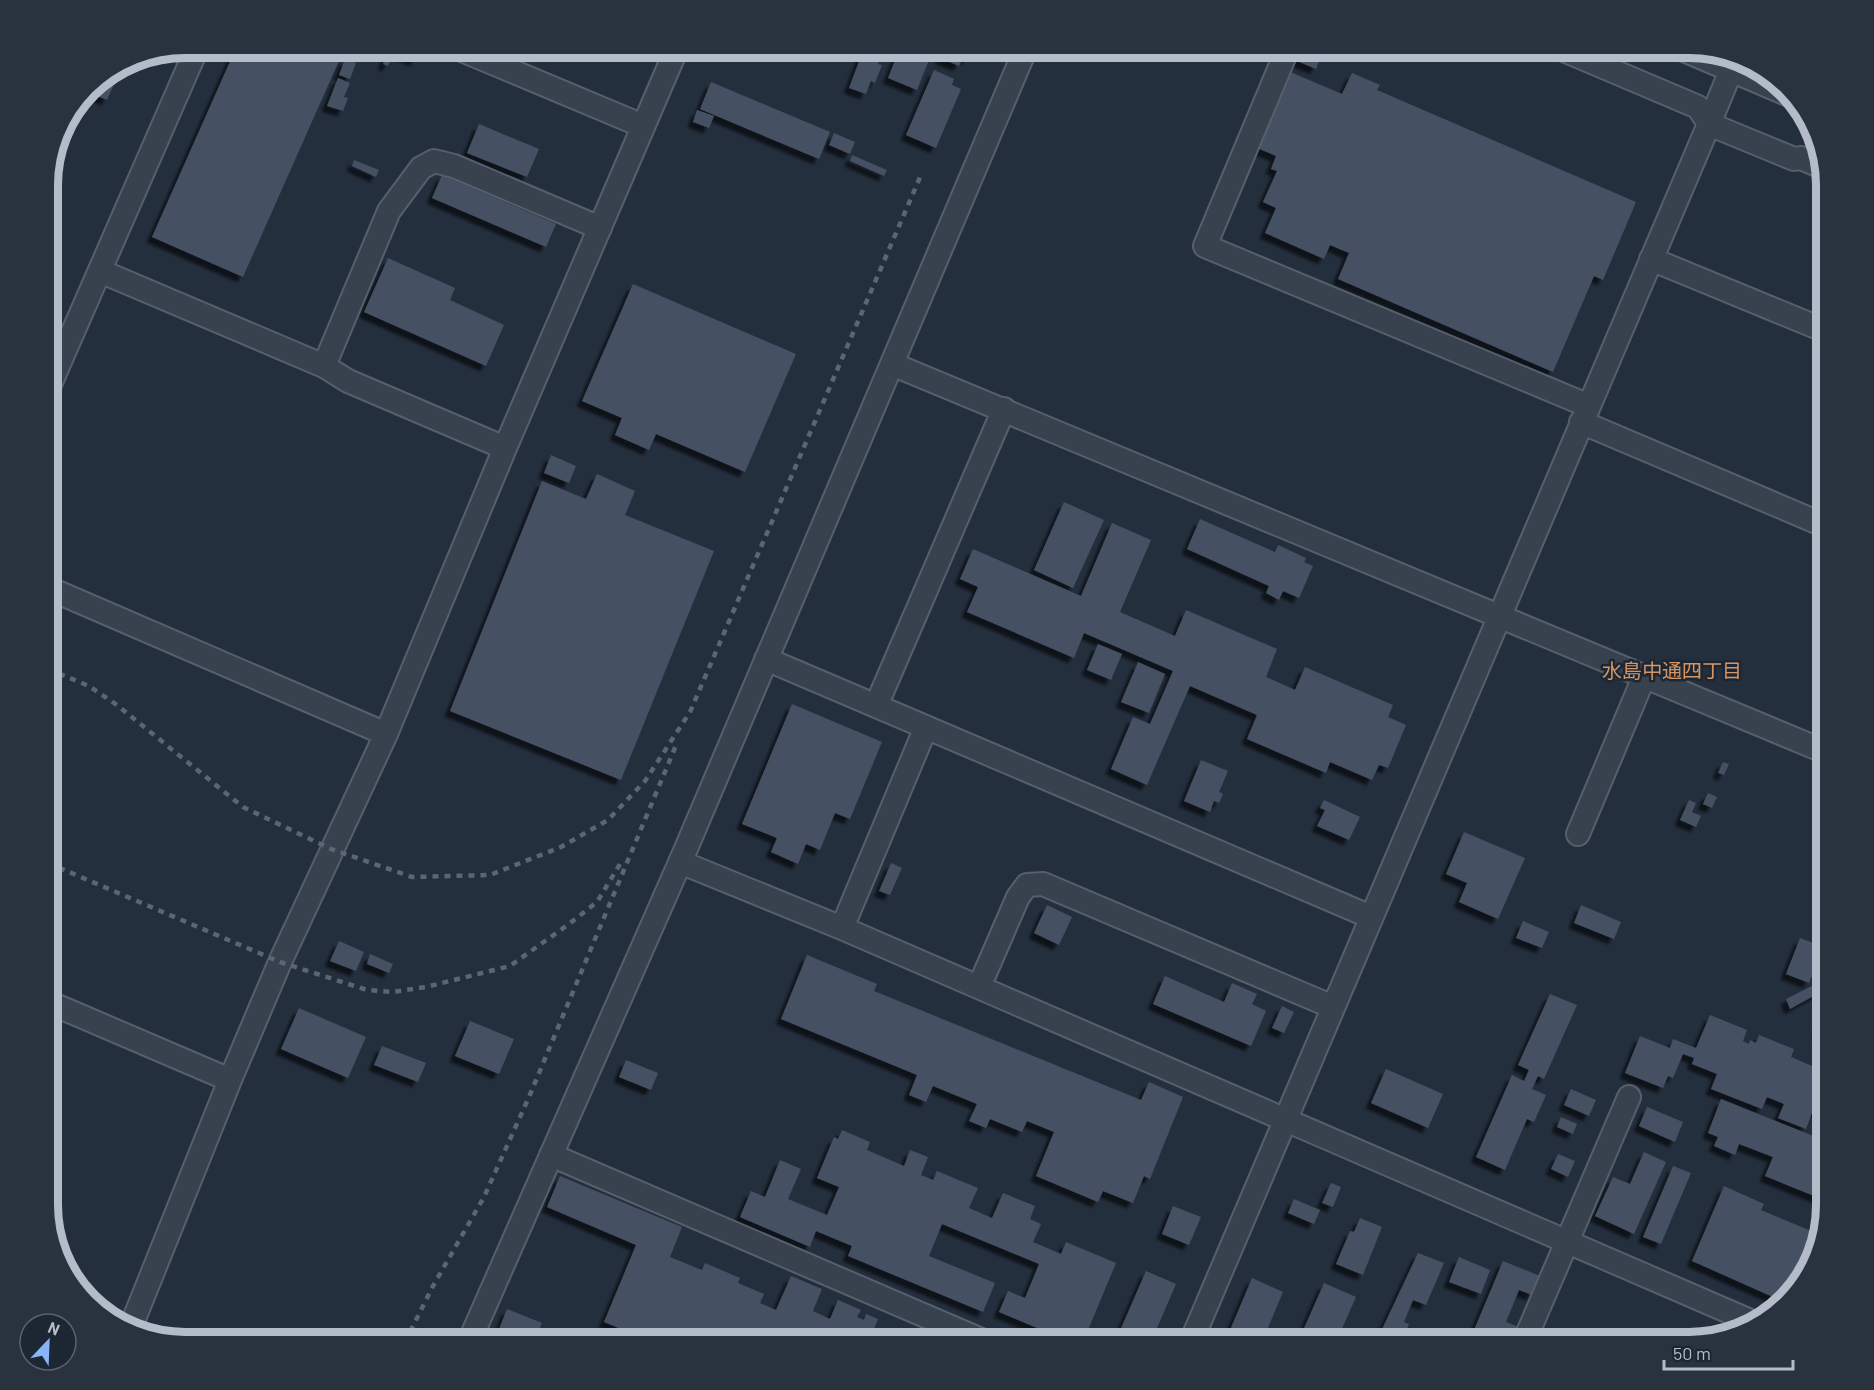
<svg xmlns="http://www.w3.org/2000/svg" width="1874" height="1390" font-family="Barlow,'Noto Sans JP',sans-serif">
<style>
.building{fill:#455162;filter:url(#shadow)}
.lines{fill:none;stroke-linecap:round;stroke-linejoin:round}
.minor-casing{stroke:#565f6c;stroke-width:26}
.minor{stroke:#38414e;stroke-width:22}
.rail{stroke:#5a6575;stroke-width:4.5;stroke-dasharray:6 6;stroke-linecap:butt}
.labels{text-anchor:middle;stroke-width:5;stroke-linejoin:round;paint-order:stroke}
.neighbourhood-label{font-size:20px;fill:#d59563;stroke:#1d2633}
.rim{fill:none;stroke:#b4bcc9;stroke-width:8}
</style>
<defs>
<filter id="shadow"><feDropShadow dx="-5.5" dy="5.5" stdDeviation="1.5" flood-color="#0009"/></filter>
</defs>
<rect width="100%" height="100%" fill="#242f3e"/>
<path class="building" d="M236,48H328L342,54L243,277L152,237Z
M390,48H402L418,55L416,61L394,52L388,66L383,64Z
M864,48H884L878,64L882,65L875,83L871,81L866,94L849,88Z
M900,48L929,60L917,90L888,78Z
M931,48H981L978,54L972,51L968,59L963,57L959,66L940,58L942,53Z
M1294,48H1315L1323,51L1316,69L1290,58Z
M345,59L356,63L350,79L339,75Z
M122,66L107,100L88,92L95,82Z
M934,70L954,79L952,85L961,89L936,148L906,135Z
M1288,71L1342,94L1352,73L1380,85L1377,90L1636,202L1603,280L1594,276L1553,372L1338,279L1349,253L1330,245L1324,259L1265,233L1276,208L1263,202L1277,171L1271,169L1276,156L1255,147Z
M338,78L350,83L344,97L348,98L343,111L327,106Z
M711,82L830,132L819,159L700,109Z
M697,110L714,116L709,128L693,122Z
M479,124L539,149L527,177L467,153Z
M834,133L855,142L850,154L829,145Z
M852,155L887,170L884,176L850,161Z
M354,160L379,170L376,177L352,166Z
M442,175L556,224L546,247L432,198Z
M388,258L455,288L450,300L504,325L486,366L364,312Z
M633,284L796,354L745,472L656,434L649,450L615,435L622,418L582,401Z
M551,455L576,466L569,483L544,473Z
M597,474L635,491L625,515L714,551L621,780L450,711L542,481L586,499Z
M1064,502L1104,520L1073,588L1034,570Z
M1200,519L1275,552L1278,545L1306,558L1304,562L1313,566L1299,598L1283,591L1279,600L1266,593L1269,586L1187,549Z
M1112,523L1151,540L1120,612L1175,636L1186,610L1277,649L1266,677L1295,690L1305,667L1393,705L1388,717L1406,725L1388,768L1379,765L1372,780L1330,762L1326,773L1247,739L1257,715L1190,686L1147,785L1111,769L1133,717L1150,724L1173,671L1084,633L1074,658L967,612L978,587L960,579L973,549L1081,596Z
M1098,644L1122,654L1111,680L1087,670Z
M1138,662L1165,674L1149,713L1121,702Z
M792,704L882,742L850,819L835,813L820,850L806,844L798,864L771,852L777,838L742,824Z
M1201,760L1228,771L1219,792L1223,794L1219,803L1214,801L1210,812L1184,801Z
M1723,762L1729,764L1724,775L1718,773Z
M1708,793L1717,797L1712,808L1703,804Z
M1324,800L1360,817L1349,840L1317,826L1325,810L1320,808Z
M1689,800L1696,803L1692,812L1701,816L1696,827L1680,820Z
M1464,832L1525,858L1498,919L1459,902L1467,883L1446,874Z
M891,863L902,868L890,895L879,891Z
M1047,905L1072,917L1059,945L1034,933Z
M1581,905L1621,922L1614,939L1574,923Z
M1523,921L1549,932L1542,948L1516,938Z
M1800,938L1824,947L1809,983L1786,974Z
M339,941L364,952L356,971L330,961Z
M370,954L393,964L389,973L367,964Z
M807,955L877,984L874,991L1141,1100L1149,1082L1183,1097L1150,1179L1144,1176L1133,1203L1103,1191L1098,1202L1036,1176L1054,1132L1027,1121L1022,1132L990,1119L986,1128L969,1121L977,1104L933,1086L926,1102L909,1095L917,1075L781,1019Z
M1165,976L1224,1002L1232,983L1257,994L1252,1004L1266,1011L1251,1046L1153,1004Z
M1826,979V989L1790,1009L1786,999Z
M1550,994L1577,1005L1544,1079L1538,1076L1532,1089L1546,1095L1534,1122L1527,1119L1505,1170L1476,1157L1512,1075L1524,1081L1529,1070L1518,1065Z
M1282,1006L1294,1012L1284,1033L1272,1028Z
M299,1008L366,1037L348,1078L281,1049Z
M1826,1011V1035L1817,1032Z
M1710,1015L1747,1030L1743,1041L1749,1044L1750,1040L1756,1043L1759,1035L1794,1049L1791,1057L1826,1072L1825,1115L1813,1110L1806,1129L1778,1118L1784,1104L1767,1097L1762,1109L1711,1089L1717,1074L1692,1064L1694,1058L1683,1054L1673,1078L1668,1076L1663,1088L1625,1073L1640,1036L1670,1048L1673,1039L1696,1048Z
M470,1021L514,1039L499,1074L455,1056Z
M382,1046L426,1063L418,1082L374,1065Z
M626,1060L658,1073L651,1090L619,1077Z
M1386,1069L1443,1094L1428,1128L1371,1103Z
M1571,1089L1596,1100L1589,1116L1564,1105Z
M1721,1099L1826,1141V1195L1824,1200L1765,1176L1773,1157L1739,1144L1735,1155L1714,1146L1718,1137L1708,1133Z
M1647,1107L1683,1122L1675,1142L1639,1126Z
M1561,1117L1577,1124L1573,1134L1557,1127Z
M842,1130L870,1142L867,1150L904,1166L910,1150L928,1157L921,1175L933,1180L937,1171L978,1188L969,1208L992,1218L1003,1193L1035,1206L1030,1219L1041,1224L1033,1242L1061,1254L1066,1242L1116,1263L1083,1342H1071L999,1312L1008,1291L1025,1298L1039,1264L942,1224L929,1256L995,1283L983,1312L848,1256L852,1246L816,1231L810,1247L740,1217L751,1191L765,1197L780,1160L801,1169L788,1199L827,1215L839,1187L817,1178L834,1137L838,1139Z
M1644,1152L1666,1162L1634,1234L1595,1216L1613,1177L1630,1184Z
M1558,1154L1575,1161L1568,1177L1551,1169Z
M1673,1166L1691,1173L1661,1244L1643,1237Z
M560,1176L682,1227L670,1257L702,1270L705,1263L740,1278L738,1283L764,1294L760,1303L776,1310L791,1276L822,1289L813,1311L830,1319L838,1300L861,1310L857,1317L864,1320L866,1314L878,1319L873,1332L893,1340L896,1333L905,1336L902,1342H716L707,1338L705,1342H685L689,1332L680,1328L674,1342H626L617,1338L621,1329L604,1322L636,1245L547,1207Z
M1331,1183L1341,1187L1333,1207L1322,1203Z
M1724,1186L1764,1204L1761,1210L1816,1233L1797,1288L1782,1301L1692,1261Z
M1294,1199L1320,1210L1314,1224L1288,1213Z
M1173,1206L1201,1217L1189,1245L1162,1234Z
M1360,1218L1382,1227L1363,1275L1336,1264L1350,1231L1354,1232Z
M1418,1253L1444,1263L1426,1305L1413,1300L1404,1322L1409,1324L1402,1342H1376Z
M1459,1257L1490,1270L1481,1294L1449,1282Z
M1503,1261L1540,1276L1532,1295L1519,1290L1506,1322L1521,1328L1515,1342H1469Z
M1146,1271L1176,1284L1151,1342H1115Z
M1252,1278L1283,1292L1262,1342H1225Z
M1324,1283L1356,1297L1336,1342H1298Z
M507,1309L542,1323L534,1342H494Z
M1653,1328L1670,1335L1667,1342H1648Z
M1574,1330L1603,1342H1569Z"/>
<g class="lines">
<defs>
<path id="minor" d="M457,48L643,126
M1288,48L1205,246L1589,406
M1559,48L1698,107L1709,124
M1679,48L1787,94
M1709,124L1734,63
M1651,259L1826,331
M100,271L324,366L348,381L505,448
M892,364L1826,752
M324,366L389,211L421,168L434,161L454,166L600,228
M48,389L197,48
M1581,422L1826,526
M48,588L386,734
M766,659L1371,917
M876,706L1004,409
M1578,834L1644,677
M680,862L842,928L1755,1323
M842,928L926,727
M979,987L1018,897L1027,885L1043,884L1333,1007
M48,1002L230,1080
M551,1155L986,1342
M132,1324L230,1080L280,962L386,734L505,448L677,48
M469,1342L685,851L1026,48
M1191,1342L1709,124L1794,159L1801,158L1822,167
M1524,1342L1629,1097"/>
</defs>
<use href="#minor" class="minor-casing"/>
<use href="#minor" class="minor"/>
<path class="rail" d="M48,669L89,686L117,705L243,807L331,849L412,877L490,875L561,847L608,820L645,781L690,712L921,175
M48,863L280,962L367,990L392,992L426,987L510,966L569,924L597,902L620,864
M405,1342L433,1286L484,1197L529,1097L677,743"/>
</g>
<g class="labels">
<g class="neighbourhood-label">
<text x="1672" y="678">水島中通四丁目</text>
</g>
</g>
<path d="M0 0H1874V1390H0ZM185 58H1689A127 127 0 0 1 1816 185V1205A127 127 0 0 1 1689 1332H185A127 127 0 0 1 58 1205V185A127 127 0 0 1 185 58Z" fill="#29323f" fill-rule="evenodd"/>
<path class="rim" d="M185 58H1689A127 127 0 0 1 1816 185V1205A127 127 0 0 1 1689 1332H185A127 127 0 0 1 58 1205V185A127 127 0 0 1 185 58Z"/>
<g transform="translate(48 1342) rotate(23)"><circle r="28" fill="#1d2633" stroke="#59626f" stroke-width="1.5"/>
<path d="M0-4.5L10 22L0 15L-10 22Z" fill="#8ab4f8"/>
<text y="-9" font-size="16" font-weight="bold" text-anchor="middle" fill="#b4bcc9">N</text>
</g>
<path d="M1664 1360v9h129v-9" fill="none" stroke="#b4bcc9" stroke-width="3"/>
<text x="1673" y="1360" font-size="18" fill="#b4bcc9" stroke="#1d2633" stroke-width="4.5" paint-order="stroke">50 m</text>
</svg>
